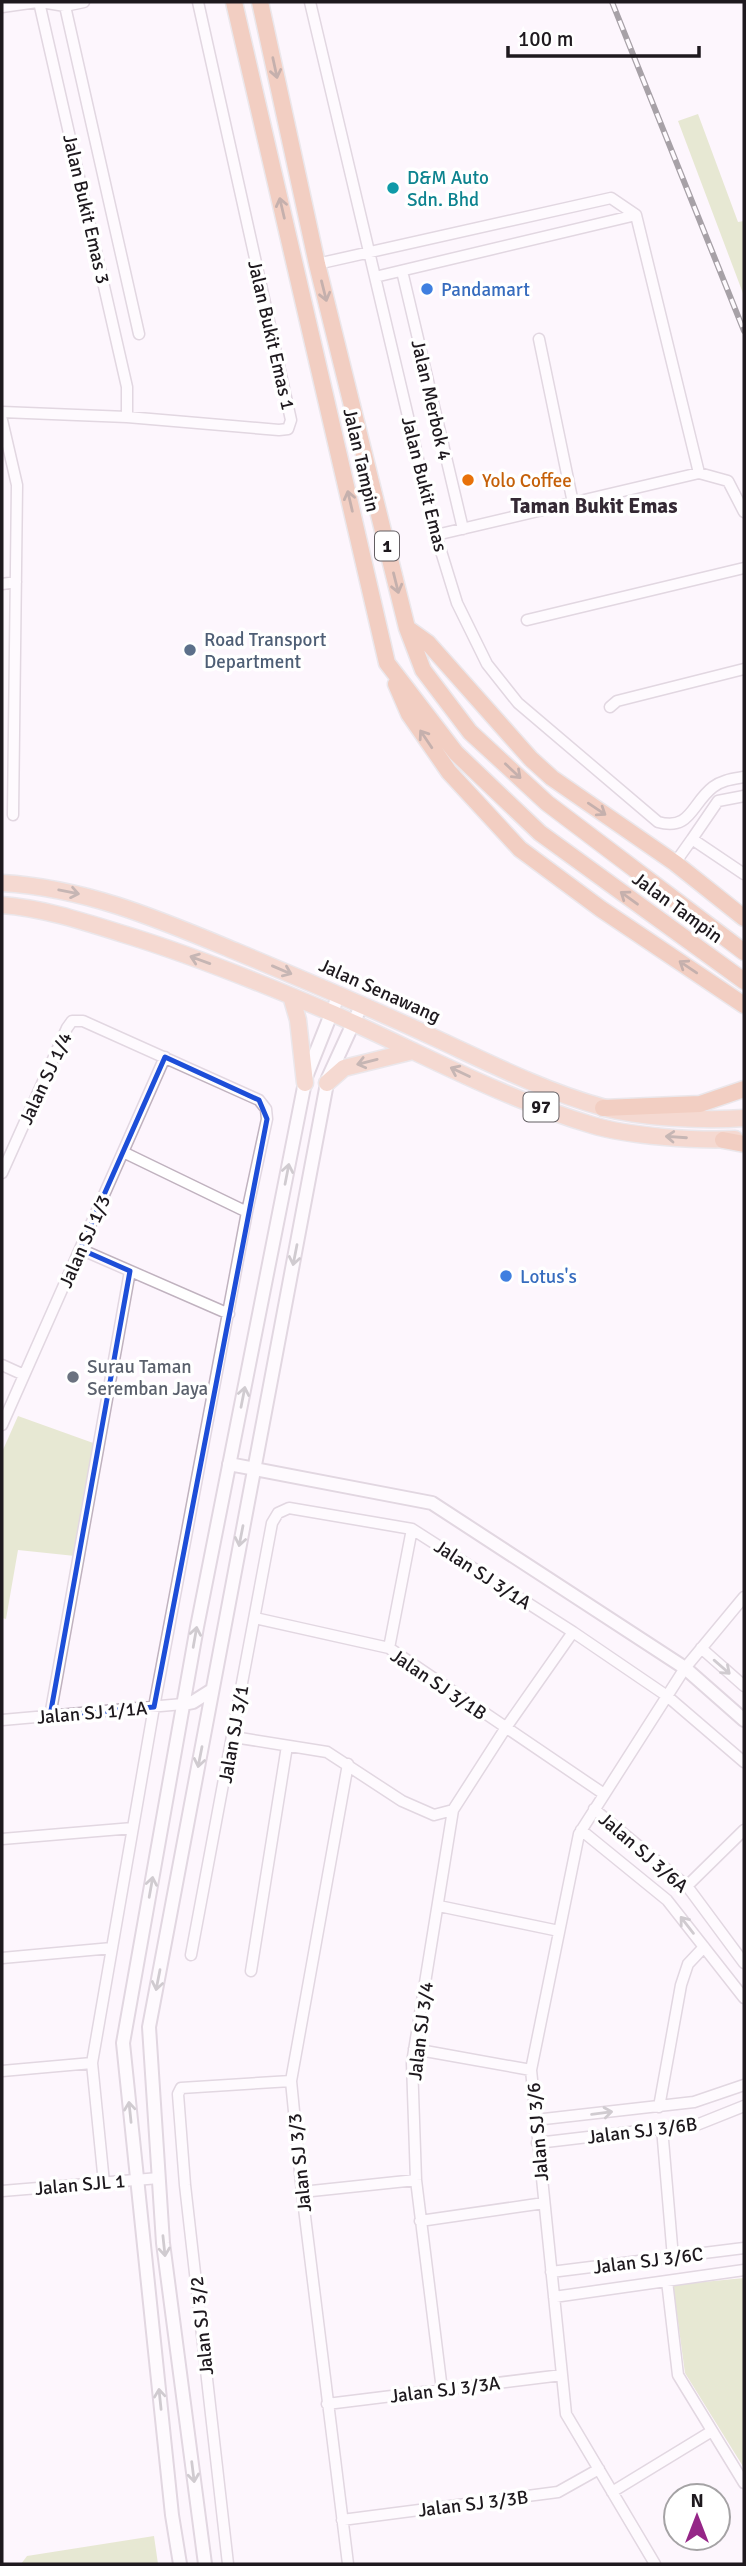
<svg xmlns="http://www.w3.org/2000/svg" width="746" height="2566" font-family="Signika,sans-serif">
<style>
.green{fill:#cdd7a0}
.lines{fill:none;stroke-linecap:round;stroke-linejoin:round}
.minor-casing{stroke:#c0b2bf;stroke-width:13}
.tertiary-casing{stroke:#c0b2bf;stroke-width:16}
.primary-casing{stroke:#d6d6d6;stroke-width:19}
.trunk-casing{stroke:#d6d6d6;stroke-width:19}
.minor{stroke:#fff;stroke-width:10}
.tertiary{stroke:#fff;stroke-width:12}
.primary{stroke:#ebb69b;stroke-width:16}
.trunk{stroke:#e49e7a;stroke-width:16}
.rail-casing{stroke:#3f3a3f;stroke-width:6}
.rail{stroke:#fff;stroke-width:3.5;stroke-dasharray:10;stroke-linecap:butt}
.oneway{stroke:#815c4c}
.oneway2{stroke:#84685c}
.oneway3{stroke:#9a989a}
.marked{fill:none;stroke:#1d4ed8;stroke-width:5;stroke-linejoin:round}
.culture-dot{fill:#0f9aa8;stroke:#fff;stroke-width:2.5}
.shop-dot{fill:#3f7fe0;stroke:#fff;stroke-width:2.5}
.food-dot{fill:#e8710a;stroke:#fff;stroke-width:2.5}
.service-dot{fill:#5c6f8a;stroke:#fff;stroke-width:2.5}
.worship-dot{fill:#6b7280;stroke:#fff;stroke-width:2.5}
.labels{text-anchor:middle;stroke-width:7;stroke-linejoin:round;paint-order:stroke}
.shield{fill:#fff;stroke:#625e62;stroke-width:2}
.shield-label{font-size:18px;font-weight:bold;fill:#1e191e}
.culture-label{font-size:19px;fill:#0d838f;stroke:#fff;text-anchor:start}
.street-label{font-size:19px;fill:#1e191e;stroke:#fff}
.shop-label{font-size:19px;fill:#366cbe;stroke:#fff;text-anchor:start}
.food-label{font-size:19px;fill:#c56008;stroke:#fff;text-anchor:start}
.service-label{font-size:19px;fill:#4e5e75;stroke:#fff;text-anchor:start}
.worship-label{font-size:19px;fill:#5b616d;stroke:#fff;text-anchor:start}
.neighbourhood-label{font-size:21px;font-weight:bold;fill:#342934;stroke:#fff}
</style>
<rect width="100%" height="100%" fill="#fdf5fd"/>
<path class="green" d="M698,114L738,222L744,221V296L678,121Z
M18,1416L96,1444L75,1556L18,1550L6,1619L2,1618V1452Z
M744,2278V2468L685,2373L673,2285Z
M154,2536L158,2564H21L27,2556Z"/>
<g class="lines">
<defs>
<path id="minor" d="M39,2L127,387V417
M41,2L65,6L84,2
M310,2L436,535L457,603L487,664L518,703L658,822C691,831 691,804 713,787C722,780 733,779 744,777
M65,6L139,334
M2,7L37,2
M317,264L611,198L636,215L699,473
M402,271L463,529
M375,277L636,215
M539,339L573,503
M2,412L127,417L279,430L288,429L291,420L198,2
M2,420L17,485L13,815
M436,535L699,473L728,481L744,512
M2,584L16,582
M527,620L744,568
M610,707L617,701L744,669
M692,839L718,801L744,796
M675,863L692,839L744,874
M123,1152L247,1212
M2,1173L67,1028L72,1021H83L259,1100L266,1109L267,1119L247,1212L154,1707L92,2063L104,2183
M80,1249L229,1314
M2,1365L24,1375
M2,1425L165,1057
M255,1618L389,1648L604,1794
M389,1648L412,1529
M701,1648L744,1686
M50,1716L130,1271
M2,1720L183,1704
M234,1737L327,1752L402,1801L434,1815L453,1810
M594,1809L687,1886L744,1963
M581,1830L667,1900L744,1998
M2,1839L133,1828
M687,1886L744,1830
M439,1906L559,1931
M191,1955L272,1523L278,1513L289,1508L412,1529L573,1632L667,1696L744,1762
M2,1958L112,1948
M251,1971L287,1746
M414,2049L531,2070
M2,2071L92,2063
M659,2107L681,1985L688,1964L704,1947
M535,2120L694,2102L744,2085
M662,2128L673,2258
M537,2143L699,2124L744,2106
M2,2191L159,2178
M302,2192L416,2180
M420,2221L544,2203
M551,2272L744,2248
M667,2281L678,2375L744,2483
M554,2297L744,2270
M442,2390L416,2180L412,2063L453,1810L505,1729L573,1632
M327,2404L562,2375
M612,2492L712,2431
M342,2520L558,2492L599,2469
M228,2564L185,2185L178,2094L181,2088L291,2081
M348,2564L302,2192L291,2081L348,1764
M655,2564L566,2414L531,2070L579,1834L685,1668L744,1597"/>
<path id="tertiary" d="M229,1464L432,1503L685,1668L744,1720
M183,1704L193,1702L212,1690
M180,2564L172,2515L123,2043L197,1627L306,1077L339,994
M205,2564L163,2243L149,2027L328,1078L362,1004"/>
<path id="primary" d="M2,883C86,888 158,919 235,951C302,979 369,1007 435,1038C489,1063 544,1091 602,1107C640,1118 705,1121 744,1118
M2,905C42,908 82,921 120,933C193,955 264,984 334,1014C419,1052 502,1098 592,1125C628,1136 697,1141 735,1139
M291,996L298,1020L305,1083
M327,1083L344,1068L413,1051"/>
<path id="trunk" d="M234,2L387,663L456,753L540,833L744,981
M260,2L317,264L407,628L423,670L470,732L547,803L744,952
M407,628L428,643L531,759L552,778L675,863L744,918
M396,684L409,714L449,772L520,849L601,909L744,1005
M603,1108L700,1104L744,1089
M723,1140L744,1144"/>
</defs>
<use href="#minor" class="minor-casing"/>
<use href="#tertiary" class="tertiary-casing"/>
<use href="#primary" class="primary-casing"/>
<use href="#trunk" class="trunk-casing"/>
<use href="#minor" class="minor"/>
<use href="#tertiary" class="tertiary"/>
<use href="#primary" class="primary"/>
<use href="#trunk" class="trunk"/>
<defs>
<path id="rail" d="M612,2L744,331"/>
</defs>
<use href="#rail" class="rail-casing"/>
<use href="#rail" class="rail"/>
</g>
<defs><path id="oneway-shaft" d="M-6 0H5M1.5-3L5.5 0L1.5 3" fill="none" stroke-width="1.6" stroke-linecap="round" stroke-linejoin="round" transform="scale(1.75)"/></defs>
<g class="oneway">
<use href="#oneway-shaft" transform="translate(275 68) rotate(78)"/>
<use href="#oneway-shaft" transform="translate(282 208) rotate(-103)"/>
<use href="#oneway-shaft" transform="translate(324 291) rotate(76)"/>
<use href="#oneway-shaft" transform="translate(350 501) rotate(-103)"/>
<use href="#oneway-shaft" transform="translate(396 583) rotate(76)"/>
<use href="#oneway-shaft" transform="translate(426 739) rotate(-124)"/>
<use href="#oneway-shaft" transform="translate(513 771) rotate(43)"/>
<use href="#oneway-shaft" transform="translate(597 809) rotate(34)"/>
<use href="#oneway-shaft" transform="translate(629 898) rotate(-144)"/>
<use href="#oneway-shaft" transform="translate(688 967) rotate(-146)"/>
</g>
<g class="oneway2">
<use href="#oneway-shaft" transform="translate(69 892) rotate(11)"/>
<use href="#oneway-shaft" transform="translate(200 960) rotate(-160)"/>
<use href="#oneway-shaft" transform="translate(282 970) rotate(23)"/>
<use href="#oneway-shaft" transform="translate(367 1062) rotate(166)"/>
<use href="#oneway-shaft" transform="translate(460 1072) rotate(-155)"/>
<use href="#oneway-shaft" transform="translate(676 1137) rotate(-176)"/>
</g>
<g class="oneway3">
<use href="#oneway-shaft" transform="translate(287 1174) rotate(-79)"/>
<use href="#oneway-shaft" transform="translate(295 1255) rotate(101)"/>
<use href="#oneway-shaft" transform="translate(243 1397) rotate(-79)"/>
<use href="#oneway-shaft" transform="translate(241 1536) rotate(101)"/>
<use href="#oneway-shaft" transform="translate(195 1637) rotate(-80)"/>
<use href="#oneway-shaft" transform="translate(722 1667) rotate(41)"/>
<use href="#oneway-shaft" transform="translate(200 1757) rotate(101)"/>
<use href="#oneway-shaft" transform="translate(151 1887) rotate(-80)"/>
<use href="#oneway-shaft" transform="translate(687 1925) rotate(-128)"/>
<use href="#oneway-shaft" transform="translate(158 1980) rotate(101)"/>
<use href="#oneway-shaft" transform="translate(130 2112) rotate(-96)"/>
<use href="#oneway-shaft" transform="translate(602 2113) rotate(-7)"/>
<use href="#oneway-shaft" transform="translate(164 2246) rotate(84)"/>
<use href="#oneway-shaft" transform="translate(160 2399) rotate(-96)"/>
<use href="#oneway-shaft" transform="translate(193 2472) rotate(83)"/>
</g>
<path d="M0 0H746V2566H0ZM165,1057L259,1100L267,1119L154,1707L50,1716L130,1271L80,1249Z" fill="#fdf5fd" fill-opacity=".55" fill-rule="evenodd"/>
<path class="marked" d="M165,1057L259,1100L267,1119L154,1707L50,1716L130,1271L80,1249Z"/>
<circle class="culture-dot" cx="393" cy="188" r="7"/>
<g class="shop-dot">
<circle cx="427" cy="289" r="7"/>
<circle cx="506" cy="1276" r="7"/>
</g>
<circle class="food-dot" cx="468" cy="480" r="7"/>
<circle class="service-dot" cx="190" cy="650" r="7"/>
<circle class="worship-dot" cx="73" cy="1377" r="7"/>
<g class="labels">
<g class="shield">
<rect x="375" y="531.5" width="24" height="29" rx="5"/>
<rect x="523.5" y="1092.5" width="35" height="29" rx="5"/>
</g>
<g class="shield-label">
<text x="387" y="552">1</text>
<text x="541" y="1113">97</text>
</g>
<g class="culture-label">
<text x="407" y="184">D&amp;M Auto<tspan x="407" dy="22">Sdn. Bhd</tspan></text>
</g>
<g class="street-label">
<text transform="translate(87 209) rotate(77)" y="7">Jalan Bukit Emas 3</text>
<text transform="translate(272 335) rotate(77)" y="7">Jalan Bukit Emas 1</text>
<text transform="translate(432 400) rotate(77)" y="7">Jalan Merbok 4</text>
<text transform="translate(362 460) rotate(77)" y="7">Jalan Tampin</text>
<text transform="translate(425 484) rotate(76)" y="7">Jalan Bukit Emas</text>
<text transform="translate(678 907) rotate(36)" y="7">Jalan Tampin</text>
<text transform="translate(380 990) rotate(24)" y="7">Jalan Senawang</text>
<text transform="translate(45 1078) rotate(-65)" y="7">Jalan SJ 1/4</text>
<text transform="translate(84 1241) rotate(-66)" y="7">Jalan SJ 1/3</text>
<text transform="translate(483 1574) rotate(33)" y="7">Jalan SJ 3/1A</text>
<text transform="translate(439 1684) rotate(34)" y="7">Jalan SJ 3/1B</text>
<text transform="translate(92 1712) rotate(-5)" y="7">Jalan SJ 1/1A</text>
<text transform="translate(233 1734) rotate(-80)" y="7">Jalan SJ 3/1</text>
<text transform="translate(644 1852) rotate(41)" y="7">Jalan SJ 3/6A</text>
<text transform="translate(420 2031) rotate(-83)" y="7">Jalan SJ 3/4</text>
<text transform="translate(642 2130) rotate(-7)" y="7">Jalan SJ 3/6B</text>
<text transform="translate(537 2132) rotate(-95)" y="7">Jalan SJ 3/6</text>
<text transform="translate(299 2163) rotate(-96)" y="7">Jalan SJ 3/3</text>
<text transform="translate(80 2184) rotate(-5)" y="7">Jalan SJL 1</text>
<text transform="translate(648 2260) rotate(-7)" y="7">Jalan SJ 3/6C</text>
<text transform="translate(201 2326) rotate(-96)" y="7">Jalan SJ 3/2</text>
<text transform="translate(445 2389) rotate(-7)" y="7">Jalan SJ 3/3A</text>
<text transform="translate(473 2503) rotate(-7)" y="7">Jalan SJ 3/3B</text>
</g>
<g class="shop-label">
<text x="441" y="296">Pandamart</text>
<text x="520" y="1283">Lotus's</text>
</g>
<g class="food-label">
<text x="482" y="487">Yolo Coffee</text>
</g>
<g class="service-label">
<text x="204" y="646">Road Transport<tspan x="204" dy="22">Department</tspan></text>
</g>
<g class="worship-label">
<text x="87" y="1373">Surau Taman<tspan x="87" dy="22">Seremban Jaya</tspan></text>
</g>
<g class="neighbourhood-label">
<text x="594" y="513">Taman Bukit Emas</text>
</g>
</g>
<rect width="746" height="2566" fill="none" stroke="#1e191e" stroke-width="7"/>
<g transform="translate(697 2517)"><circle r="33" fill="#ffffff" stroke="#a5a3a5" stroke-width="2"/>
<path d="M0-5L12 26L0 18L-12 26Z" fill="#952687"/>
<text y="-10" font-size="19" font-weight="bold" text-anchor="middle" fill="#1e191e">N</text>
</g>
<path d="M508 46v10h191v-10" fill="none" stroke="#1e191e" stroke-width="3.5"/>
<text x="518" y="46" font-size="21" fill="#1e191e" stroke="#ffffff" stroke-width="5" paint-order="stroke">100 m</text>
</svg>
